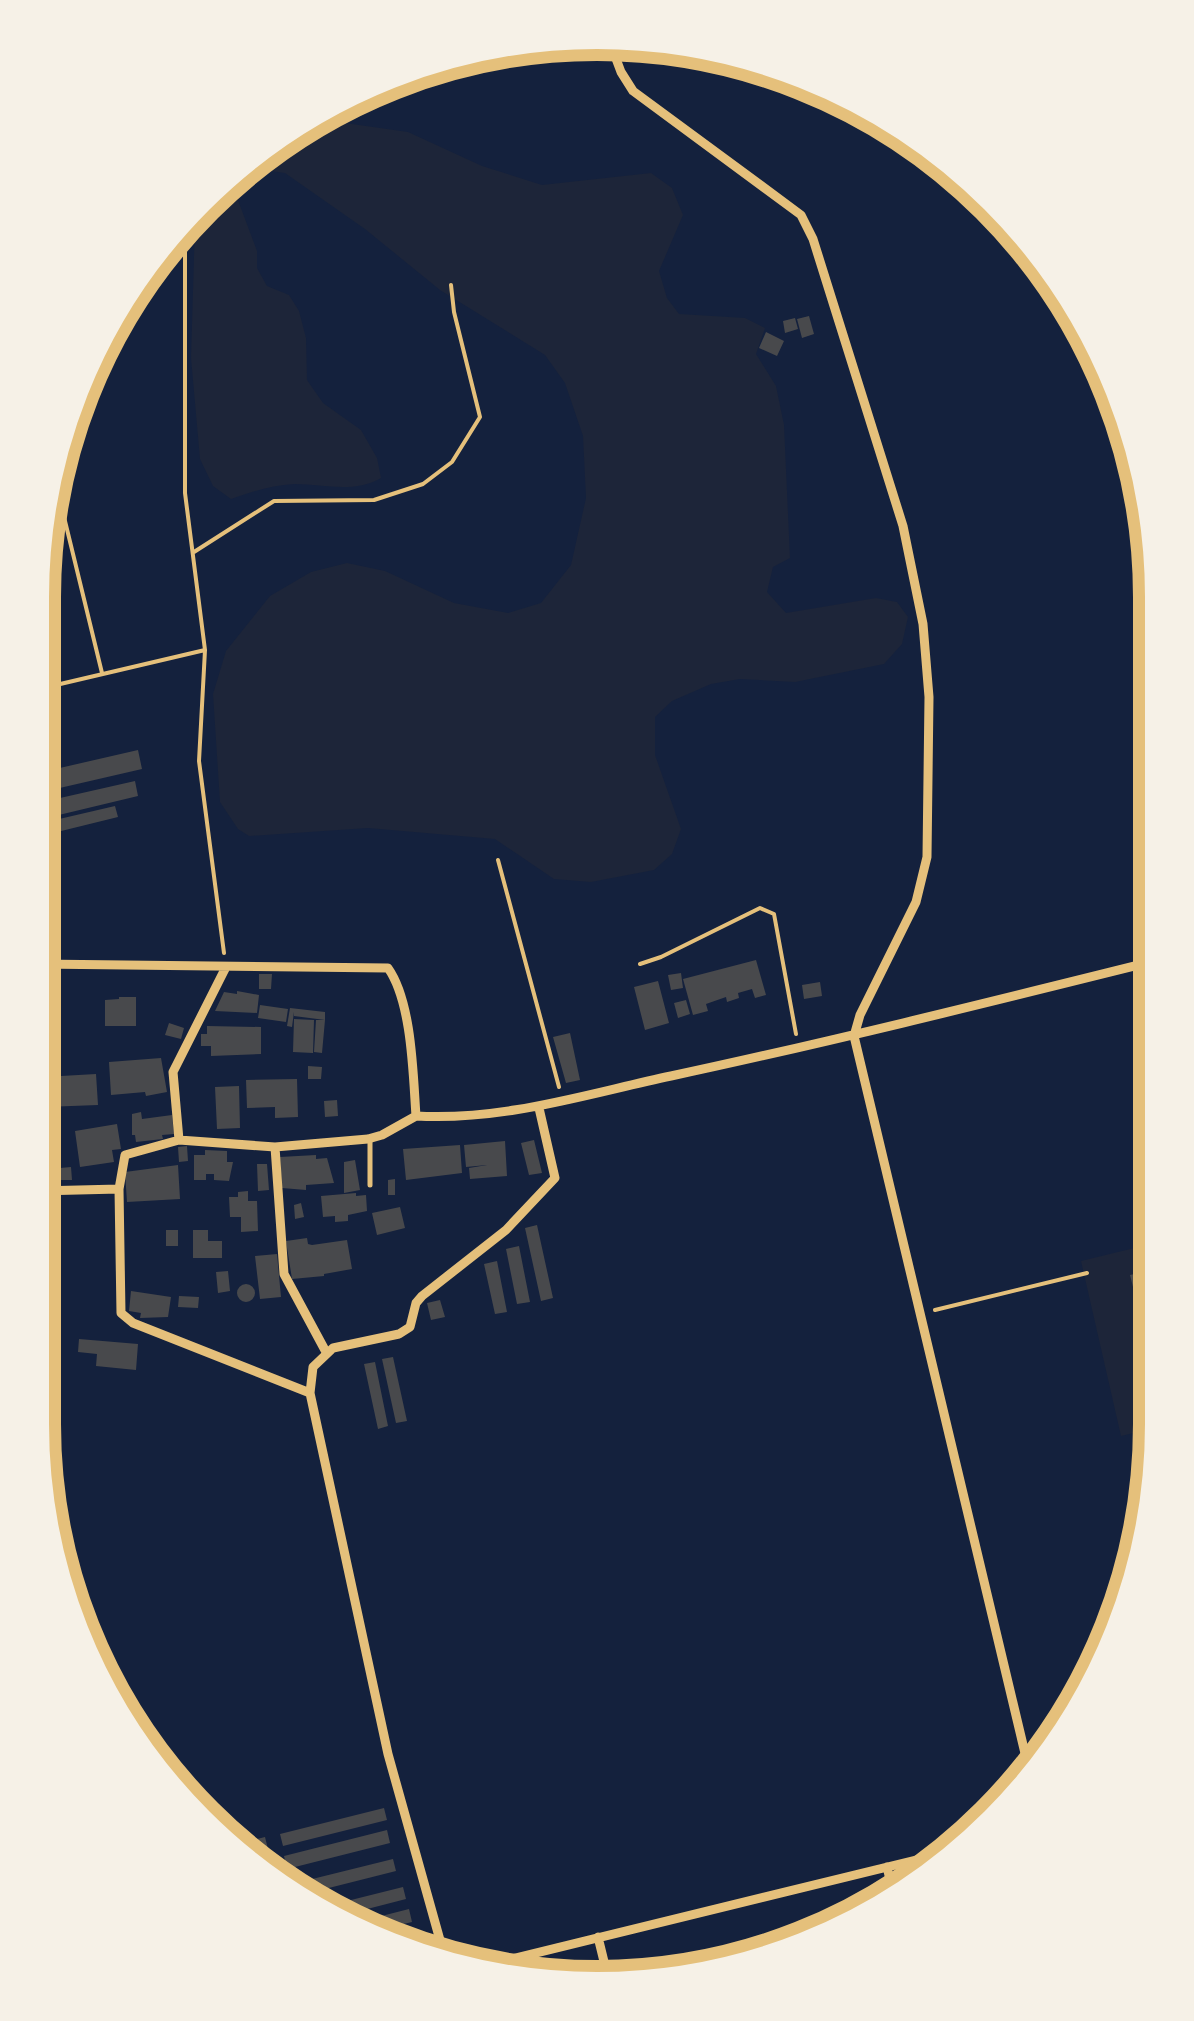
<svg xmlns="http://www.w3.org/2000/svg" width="1194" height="2021" font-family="Manrope,sans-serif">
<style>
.green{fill:#1d2539}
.building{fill:#48494c}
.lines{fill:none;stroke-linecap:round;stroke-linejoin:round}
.path{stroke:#e5c07b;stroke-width:4}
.service{stroke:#e5c07b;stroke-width:5}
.minor{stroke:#e5c07b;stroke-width:9}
.rim{fill:none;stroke:#e5c07b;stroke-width:12}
</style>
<rect width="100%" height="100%" fill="#14213d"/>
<path class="green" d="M331,121L408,132L482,166L542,185L651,173L672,188L683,215L659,271L667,298L679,314L745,318L765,328L756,354L776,386L784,425L790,558L773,567L767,592L786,613L876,598L897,602L908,617L902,644L884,664L795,682L740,679L711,684L672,701L655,717V755L681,829L672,854L654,870L591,882L554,879L495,839L368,828L249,836L238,829L220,802L213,694L226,651L270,596L311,572L347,563L385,571L454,603L508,613L541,603L571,565L586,498L583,436L565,383L545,355L440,290L365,229L285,173L256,169L239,179L236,195L257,251V268L267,286L289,295L299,311L306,338L307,380L323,403L361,430L377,458L381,478C353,494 324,484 294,484C272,485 251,492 231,499L213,486L200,459L191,358L195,223L287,131L301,125Z
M1155,1243V1428L1121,1436L1081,1261Z"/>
<path class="building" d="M809,316L814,334L802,338L797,319Z
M795,318L798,329L785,333L783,321Z
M766,332L784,341L777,356L759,348Z
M138,750L142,769L38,793V773Z
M135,781L138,796L38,820V803Z
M115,806L118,817L45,835L42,823Z
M756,960L766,995L755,998L752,989L738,993L739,998L727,1002L726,997L706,1004L708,1011L693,1015L683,979Z
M681,973L683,988L671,990L668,975Z
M259,974H272L271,989H259Z
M658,981L669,1023L645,1030L634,987Z
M820,982L822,996L804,999L802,985Z
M237,991L259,995L257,1013L215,1011L224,992L237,994Z
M54,994L55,1006L41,1007L40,996Z
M119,997H136V1026H105V1000L119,999Z
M686,1000L690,1014L678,1018L674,1003Z
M260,1005L288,1009L286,1022L258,1018Z
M290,1008L325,1012V1020L294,1016V1012L292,1027L287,1026Z
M294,1019L314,1020L313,1053L293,1052Z
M316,1020H325L322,1053L314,1052Z
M169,1023L184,1028L181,1039L165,1035Z
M207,1026L261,1027V1054L211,1056V1046H201V1034H207Z
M570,1033L580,1080L566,1083L553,1037Z
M161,1058L167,1092L146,1096L145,1092L111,1095L109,1062Z
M308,1066L322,1067L321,1079H308Z
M61,1068V1076L96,1074L98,1105L45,1107L42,1069Z
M297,1079L298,1117L275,1118V1107L247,1108L246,1080Z
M239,1086L240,1128L217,1129L215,1087Z
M337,1100L338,1116L325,1117L324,1101Z
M141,1112L142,1119L172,1115L174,1134L162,1135L163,1139L136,1142L135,1135H132V1114Z
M117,1124L121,1149L112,1150L114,1162L80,1167L75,1131Z
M534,1140L542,1173L529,1175L521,1143Z
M505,1141L507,1176L470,1179L469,1168L487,1165L466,1167L464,1145Z
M460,1145L462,1173L406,1180L403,1149Z
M187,1146L188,1161L179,1162L178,1147Z
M205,1150L227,1151V1162H233L229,1181L214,1180V1174H206V1180H194V1155H205Z
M316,1155V1159L327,1158L334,1183L306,1185V1190L282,1188L280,1157Z
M355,1160L360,1190L344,1193V1162Z
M257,1164H267L269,1190L258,1191Z
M178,1165L180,1199L127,1202L125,1172Z
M71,1167L72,1180H60V1168Z
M395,1179V1195H388V1180Z
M248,1191V1201H257L258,1231L241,1232V1217H230L229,1197H238V1192Z
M356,1193V1196L366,1195L367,1211L348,1215V1221L335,1222V1216L323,1217L321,1196Z
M301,1203L304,1217L295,1219L294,1205Z
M400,1207L405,1228L377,1235L372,1213Z
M537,1225L553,1298L541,1301L525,1228Z
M166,1230H178V1246H166Z
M193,1230H208V1241H222V1258H193Z
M307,1238L308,1244L312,1245L347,1240L352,1269L324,1274V1276L292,1279L286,1241Z
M519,1246L530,1302L517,1304L506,1249Z
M277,1254L281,1297L260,1299L255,1256Z
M497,1261L507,1312L495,1314L484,1264Z
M228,1271L230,1291L218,1293L216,1272Z
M1148,1271L1155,1301V1324L1143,1327L1130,1275Z
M237 1293a9 9 0 1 1 18 0a9 9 0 1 1-18 0Z
M131,1291L171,1297L168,1317L140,1318L141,1313L129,1311Z
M179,1296L199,1297L198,1308L178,1307Z
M440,1300L445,1317L431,1320L427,1303Z
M79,1339L138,1344L136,1370L96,1366L97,1354L78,1352Z
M38,1342L52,1343L49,1355L38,1354Z
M393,1357L407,1421L396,1423L382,1359Z
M375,1362L388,1426L378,1429L364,1364Z
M384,1808L387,1820L283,1846L280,1834Z
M387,1830L390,1843L287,1869L284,1856Z
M265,1837L268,1849L244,1855L233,1845Z
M270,1859L273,1872L267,1874L253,1864Z
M393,1859L396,1871L305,1894L288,1885Z
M403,1887L406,1899L344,1915L327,1906Z
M409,1909L412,1922L375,1931L358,1922Z
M412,1930L415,1942L401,1945L385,1936Z"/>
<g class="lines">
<path class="path" d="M185,233V493L205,650L199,761L224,953
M55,480L102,673
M194,552L274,501L374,500L423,484L452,462L480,417L454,312L451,285
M39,689L205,650
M498,860L559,1087
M640,964L661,957L760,908L774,914L796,1034
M935,1310L1087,1273"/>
<path class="service" d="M370,1138V1185"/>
<path class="minor" d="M612,48L621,72L633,91L801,215L813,239L903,526L923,624L929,697L927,857L916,902L860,1015L854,1036L1029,1770
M38,964L388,968C412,1002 413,1074 416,1116C504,1121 586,1094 671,1076C834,1041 994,1001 1155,961
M179,1140L173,1072L226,967
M275,1147L284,1274L326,1352
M119,1189L121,1313L133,1323L310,1393
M38,1191L119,1189L125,1155L179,1140L275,1147L368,1139L382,1135L416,1116
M887,1867L893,1892
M598,1937L609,1982
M445,1958L388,1754L310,1393L313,1367L333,1348L399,1334L410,1327L416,1303L422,1296L506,1230L555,1178L539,1108
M487,1965L953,1851"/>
</g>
<path d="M0 0H1194V2021H0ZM597 55H597A542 542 0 0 1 1139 597V1424A542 542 0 0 1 597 1966H597A542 542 0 0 1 55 1424V597A542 542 0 0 1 597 55Z" fill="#f6f1e7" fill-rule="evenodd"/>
<path class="rim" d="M597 55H597A542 542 0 0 1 1139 597V1424A542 542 0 0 1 597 1966H597A542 542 0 0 1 55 1424V597A542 542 0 0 1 597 55Z"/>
</svg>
